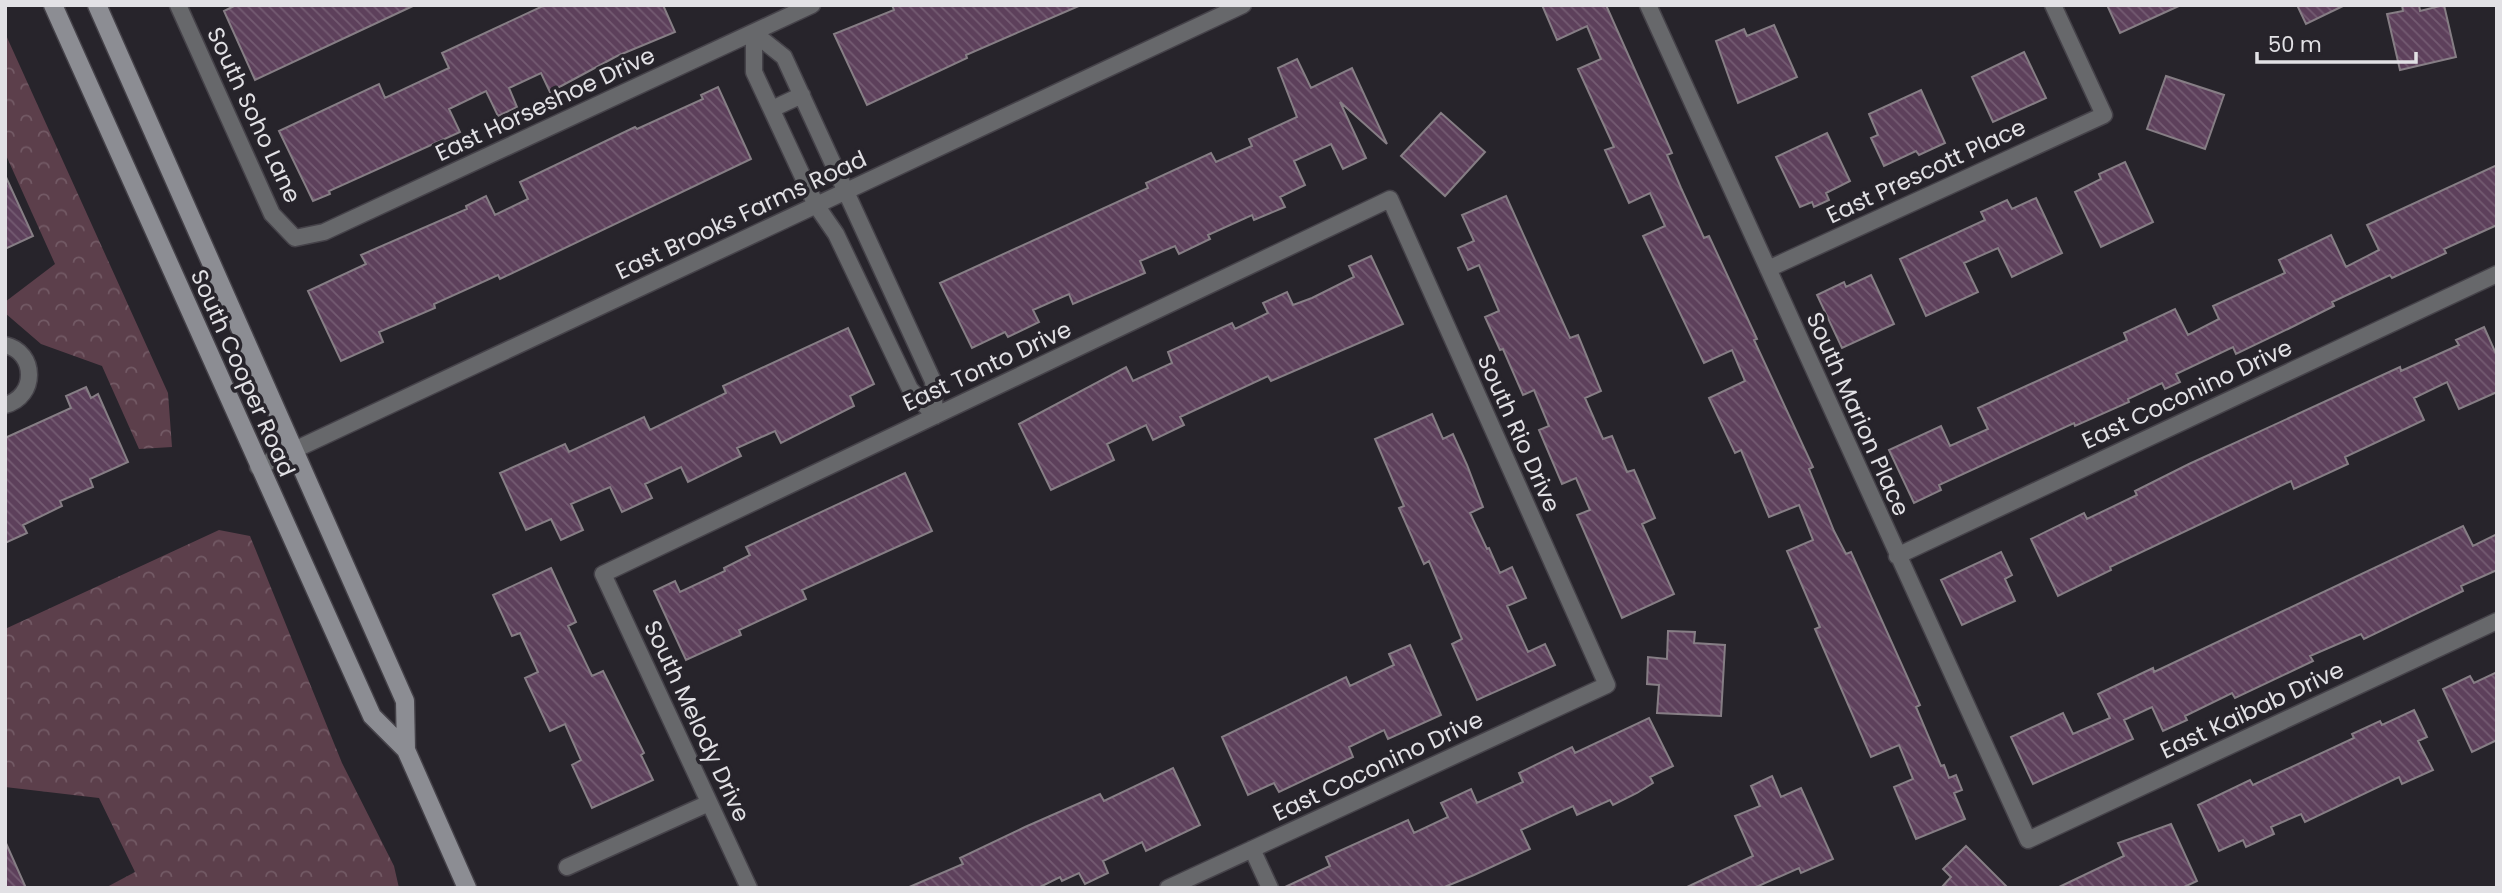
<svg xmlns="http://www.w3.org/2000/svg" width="2502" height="893" font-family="Poppins,sans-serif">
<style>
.forest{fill:url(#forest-crowns)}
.building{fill:url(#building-back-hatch);stroke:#867e85;stroke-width:2}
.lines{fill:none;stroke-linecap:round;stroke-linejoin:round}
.street-casing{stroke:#454249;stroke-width:19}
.secondary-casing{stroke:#454249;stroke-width:21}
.street{stroke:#67686b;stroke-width:16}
.secondary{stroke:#8c8d93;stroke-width:18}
.labels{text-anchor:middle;stroke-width:7;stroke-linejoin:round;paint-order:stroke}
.street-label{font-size:23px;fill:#e2e1e5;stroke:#27242b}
</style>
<defs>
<pattern id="forest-crowns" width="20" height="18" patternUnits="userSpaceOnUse" patternTransform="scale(1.75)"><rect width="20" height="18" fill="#5c3f4b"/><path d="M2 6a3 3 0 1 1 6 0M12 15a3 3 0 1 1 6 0" fill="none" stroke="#735a65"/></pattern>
<pattern id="building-back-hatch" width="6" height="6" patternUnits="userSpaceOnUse" patternTransform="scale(1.75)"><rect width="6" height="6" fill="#5d405b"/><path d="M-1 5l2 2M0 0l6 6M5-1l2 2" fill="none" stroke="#745b72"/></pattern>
</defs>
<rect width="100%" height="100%" fill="#27242b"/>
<path class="forest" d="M5,33L168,393L172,447L139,449L102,366L41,344L5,313V302L55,264L5,153Z
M219,530L250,536L342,763L394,866L399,888H105L135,872L99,798L5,787V629Z"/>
<path class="building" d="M236,5H415L255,80L224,11Z
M545,5H663L675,32L617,56L550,92L541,73L509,88L517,107L498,116L486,91L449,109L460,132L329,191L330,194L313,201L279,131L379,84L385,98L449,68L442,53Z
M892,5H1081L966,55L967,58L867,105L834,34L894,10Z
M1542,5H1606L1672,153L1667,155L1681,188L1704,238L1709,236L1757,339L1754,340L1813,467L1809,469L1834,531L1846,554L1851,552L1920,705L1916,707L1941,766L1944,765L1949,778L1956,775L1962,790L1954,793L1965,819L1916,839L1894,787L1913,779L1899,745L1871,757L1815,629L1820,627L1787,551L1813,540L1799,505L1769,517L1741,450L1735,453L1709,398L1745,381L1732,350L1704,363L1643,236L1665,226L1650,193L1629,203L1605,150L1614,147L1578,69L1601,59L1587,26L1557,40Z
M2107,5H2181L2120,33Z
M2297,5H2345L2306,24Z
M2402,5H2419L2420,11L2444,5L2456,57L2400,70L2387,14L2403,11Z
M1774,25L1797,77L1738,103L1716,41L1744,29L1747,36Z
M2024,52L2046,98L1993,122L1972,77Z
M1297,59L1311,88L1352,68L1387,144L1340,102L1366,158L1343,169L1331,144L1294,161L1305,185L1280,197L1285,207L1254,220L1252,215L1208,235L1210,239L1179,254L1175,246L1140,261L1145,273L1073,304L1069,294L1033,310L1039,322L1008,337L1005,332L972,348L940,283L1148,188L1146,183L1211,153L1216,162L1252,146L1249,139L1297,117L1278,68Z
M2166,76L2224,95L2205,149L2147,129Z
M718,87L751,159L500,279L498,275L434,304L435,308L379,332L383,342L341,361L308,291L366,264L361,255L467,209L466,206L486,196L495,215L528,199L520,182L635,127L637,129L703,99L701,95Z
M1921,90L1945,143L1919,155L1916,151L1884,166L1871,138L1878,135L1869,114Z
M1441,113L1485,152L1445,196L1401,156Z
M1827,133L1850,181L1826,193L1829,200L1814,207L1812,202L1800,207L1776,157Z
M2125,162L2153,222L2101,247L2075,192L2101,179L2099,174Z
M2497,165V225L2444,249L2446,253L2392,278L2390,275L2332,302L2334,306L2288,329L2236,354L2233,347L2176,374L2180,382L2165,389L2162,383L2128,399L2129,402L2075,426L2074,423L1939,485L1941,490L1914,503L1889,450L1941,426L1950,446L1988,429L1978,408L2127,340L2124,333L2175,309L2188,335L2219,319L2213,306L2285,273L2279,260L2331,235L2346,267L2379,250L2367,225Z
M5,175L33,236L5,249Z
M1506,196L1570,338L1578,335L1601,391L1585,398L1603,439L1612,436L1627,472L1634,470L1655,518L1642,524L1674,594L1622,618L1577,515L1590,510L1576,478L1562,484L1539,430L1549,426L1534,390L1523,395L1503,349L1500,350L1485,317L1499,311L1479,265L1468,270L1458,248L1474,241L1462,215Z
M2036,198L2062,253L2012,277L1998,248L1964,263L1978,292L1926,316L1900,259L1985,220L1981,212L2007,200L2012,209Z
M1371,256L1403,324L1271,381L1268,376L1180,417L1184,425L1153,440L1146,425L1107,444L1114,460L1051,490L1019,424L1126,367L1133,381L1172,363L1168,352L1232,323L1235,329L1268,313L1263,303L1287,292L1293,305L1312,298L1354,277L1349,266Z
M1871,275L1894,324L1842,348L1817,295L1844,282L1846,287Z
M2484,327L2497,356V392L2459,409L2447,382L2414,398L2424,420L2345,457L2348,464L2294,489L2291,481L2110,567L2111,570L2058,596L2031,539L2084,513L2087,519L2137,495L2135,491L2189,464L2400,367L2401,371L2459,345L2456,340Z
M848,328L874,384L850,396L854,406L781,443L775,431L737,448L741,456L688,482L681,467L645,484L652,498L622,512L610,487L571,504L583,530L561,540L551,519L526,530L500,473L565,444L569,452L644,417L650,430L726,393L723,386Z
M86,387L91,398L98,394L128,462L90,479L93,487L60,501L62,506L23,525L27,533L5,543V438L71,408L66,396Z
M1432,414L1443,439L1453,434L1467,465L1483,507L1470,513L1487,549L1489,548L1500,573L1512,567L1526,598L1507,606L1528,652L1545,644L1555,665L1477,700L1452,644L1462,639L1429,561L1424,564L1399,508L1404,506L1375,439Z
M905,473L932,531L802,590L806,599L739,630L741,635L686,660L654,591L675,581L680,592L725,571L724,568L750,555L746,547Z
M2463,526L2473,546L2497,534V570L2461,586L2463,591L2364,639L2361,634L2310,656L2313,661L2235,698L2232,693L2185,716L2187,720L2163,731L2152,707L2124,720L2133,739L2033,784L2011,737L2063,713L2073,734L2110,718L2098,694L2153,668L2154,672Z
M2001,552L2012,575L2005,579L2015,601L1962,625L1941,580Z
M551,568L576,622L568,626L592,676L603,671L644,753L641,755L653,780L592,808L572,765L581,760L565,724L550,731L525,678L538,672L520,633L512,636L493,595Z
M1668,631L1695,632L1694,643L1725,645L1721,716L1657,713L1659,685L1647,684L1648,657L1667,659Z
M1410,645L1441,715L1388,739L1384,730L1349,747L1353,757L1279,792L1274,783L1248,795L1222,737L1346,677L1350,686L1394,665L1389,654Z
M2497,672V740L2472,752L2443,689L2470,676L2474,683Z
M2414,710L2427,737L2418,741L2433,770L2402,784L2399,777L2305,822L2301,814L2271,827L2274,834L2246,847L2243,840L2219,851L2198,805L2250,780L2253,785L2354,738L2352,734L2380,721L2382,725Z
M1649,718L1673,766L1650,777L1653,783L1637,793L1613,805L1610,800L1577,815L1573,806L1521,830L1530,849L1474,875L1442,888H1283L1330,866L1326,857L1408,820L1414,833L1448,817L1441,803L1471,789L1477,803L1523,782L1519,773L1572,747L1575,753Z
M1173,768L1200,825L1146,851L1142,842L1103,861L1108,873L1085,884L1079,873L1062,881L1060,877L1038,888H907L963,864L960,858L1025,827L1100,794L1104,801Z
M1772,776L1781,797L1801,788L1833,859L1801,873L1799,868L1754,888H1685L1753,856L1735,816L1760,806L1751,786Z
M2171,824L2197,881L2182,888H2057L2124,856L2118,843Z
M5,841L26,888H5Z
M1966,846L2008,888H1941L1951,877L1943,869Z"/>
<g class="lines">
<defs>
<path id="street" d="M178,5L272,214L295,238L324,232L812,5
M1648,5L2028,840L2497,621
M754,33L784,57L933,381L935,416
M754,33V72L816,205L836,234L910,389L935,416
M772,109L802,95
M1768,269L2104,115L2053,5
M5,345C37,352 37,397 5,405
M258,467L1243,5
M1897,556L2497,274
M1252,849L1270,888
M567,867L709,803
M749,888L603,574L1390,199L1607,685L1168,888"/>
<path id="secondary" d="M53,5L372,716L406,750L467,888
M97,5L405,701L406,750"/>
</defs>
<use href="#street" class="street-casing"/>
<use href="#secondary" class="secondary-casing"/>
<use href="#street" class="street"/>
<use href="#secondary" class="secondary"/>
</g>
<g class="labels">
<g class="street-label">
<text transform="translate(545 104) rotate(-25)" y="8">East Horseshoe Drive</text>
<text transform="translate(254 115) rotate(65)" y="8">South Soho Lane</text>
<text transform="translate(1926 171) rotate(-25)" y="8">East Prescott Place</text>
<text transform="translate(741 215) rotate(-25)" y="8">East Brooks Farms Road</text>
<text transform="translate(987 366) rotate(-25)" y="8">East Tonto Drive</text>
<text transform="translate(243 373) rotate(66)" y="8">South Cooper Road</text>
<text transform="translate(2187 394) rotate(-25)" y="8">East Coconino Drive</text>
<text transform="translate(1858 414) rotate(66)" y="8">South Marion Place</text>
<text transform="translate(1519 433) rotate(66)" y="8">South Rio Drive</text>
<text transform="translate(2252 710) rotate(-25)" y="8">East Kaibab Drive</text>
<text transform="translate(697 721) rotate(65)" y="8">South Melody Drive</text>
<text transform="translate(1378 766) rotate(-25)" y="8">East Coconino Drive</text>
</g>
</g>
<rect width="2502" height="893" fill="none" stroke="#e2e1e5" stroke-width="14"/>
<path d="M2257 52v10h159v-10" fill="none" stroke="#e2e1e5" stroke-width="3.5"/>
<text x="2268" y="52" font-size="21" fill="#e2e1e5" stroke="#27242b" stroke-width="5" paint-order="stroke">50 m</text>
</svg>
